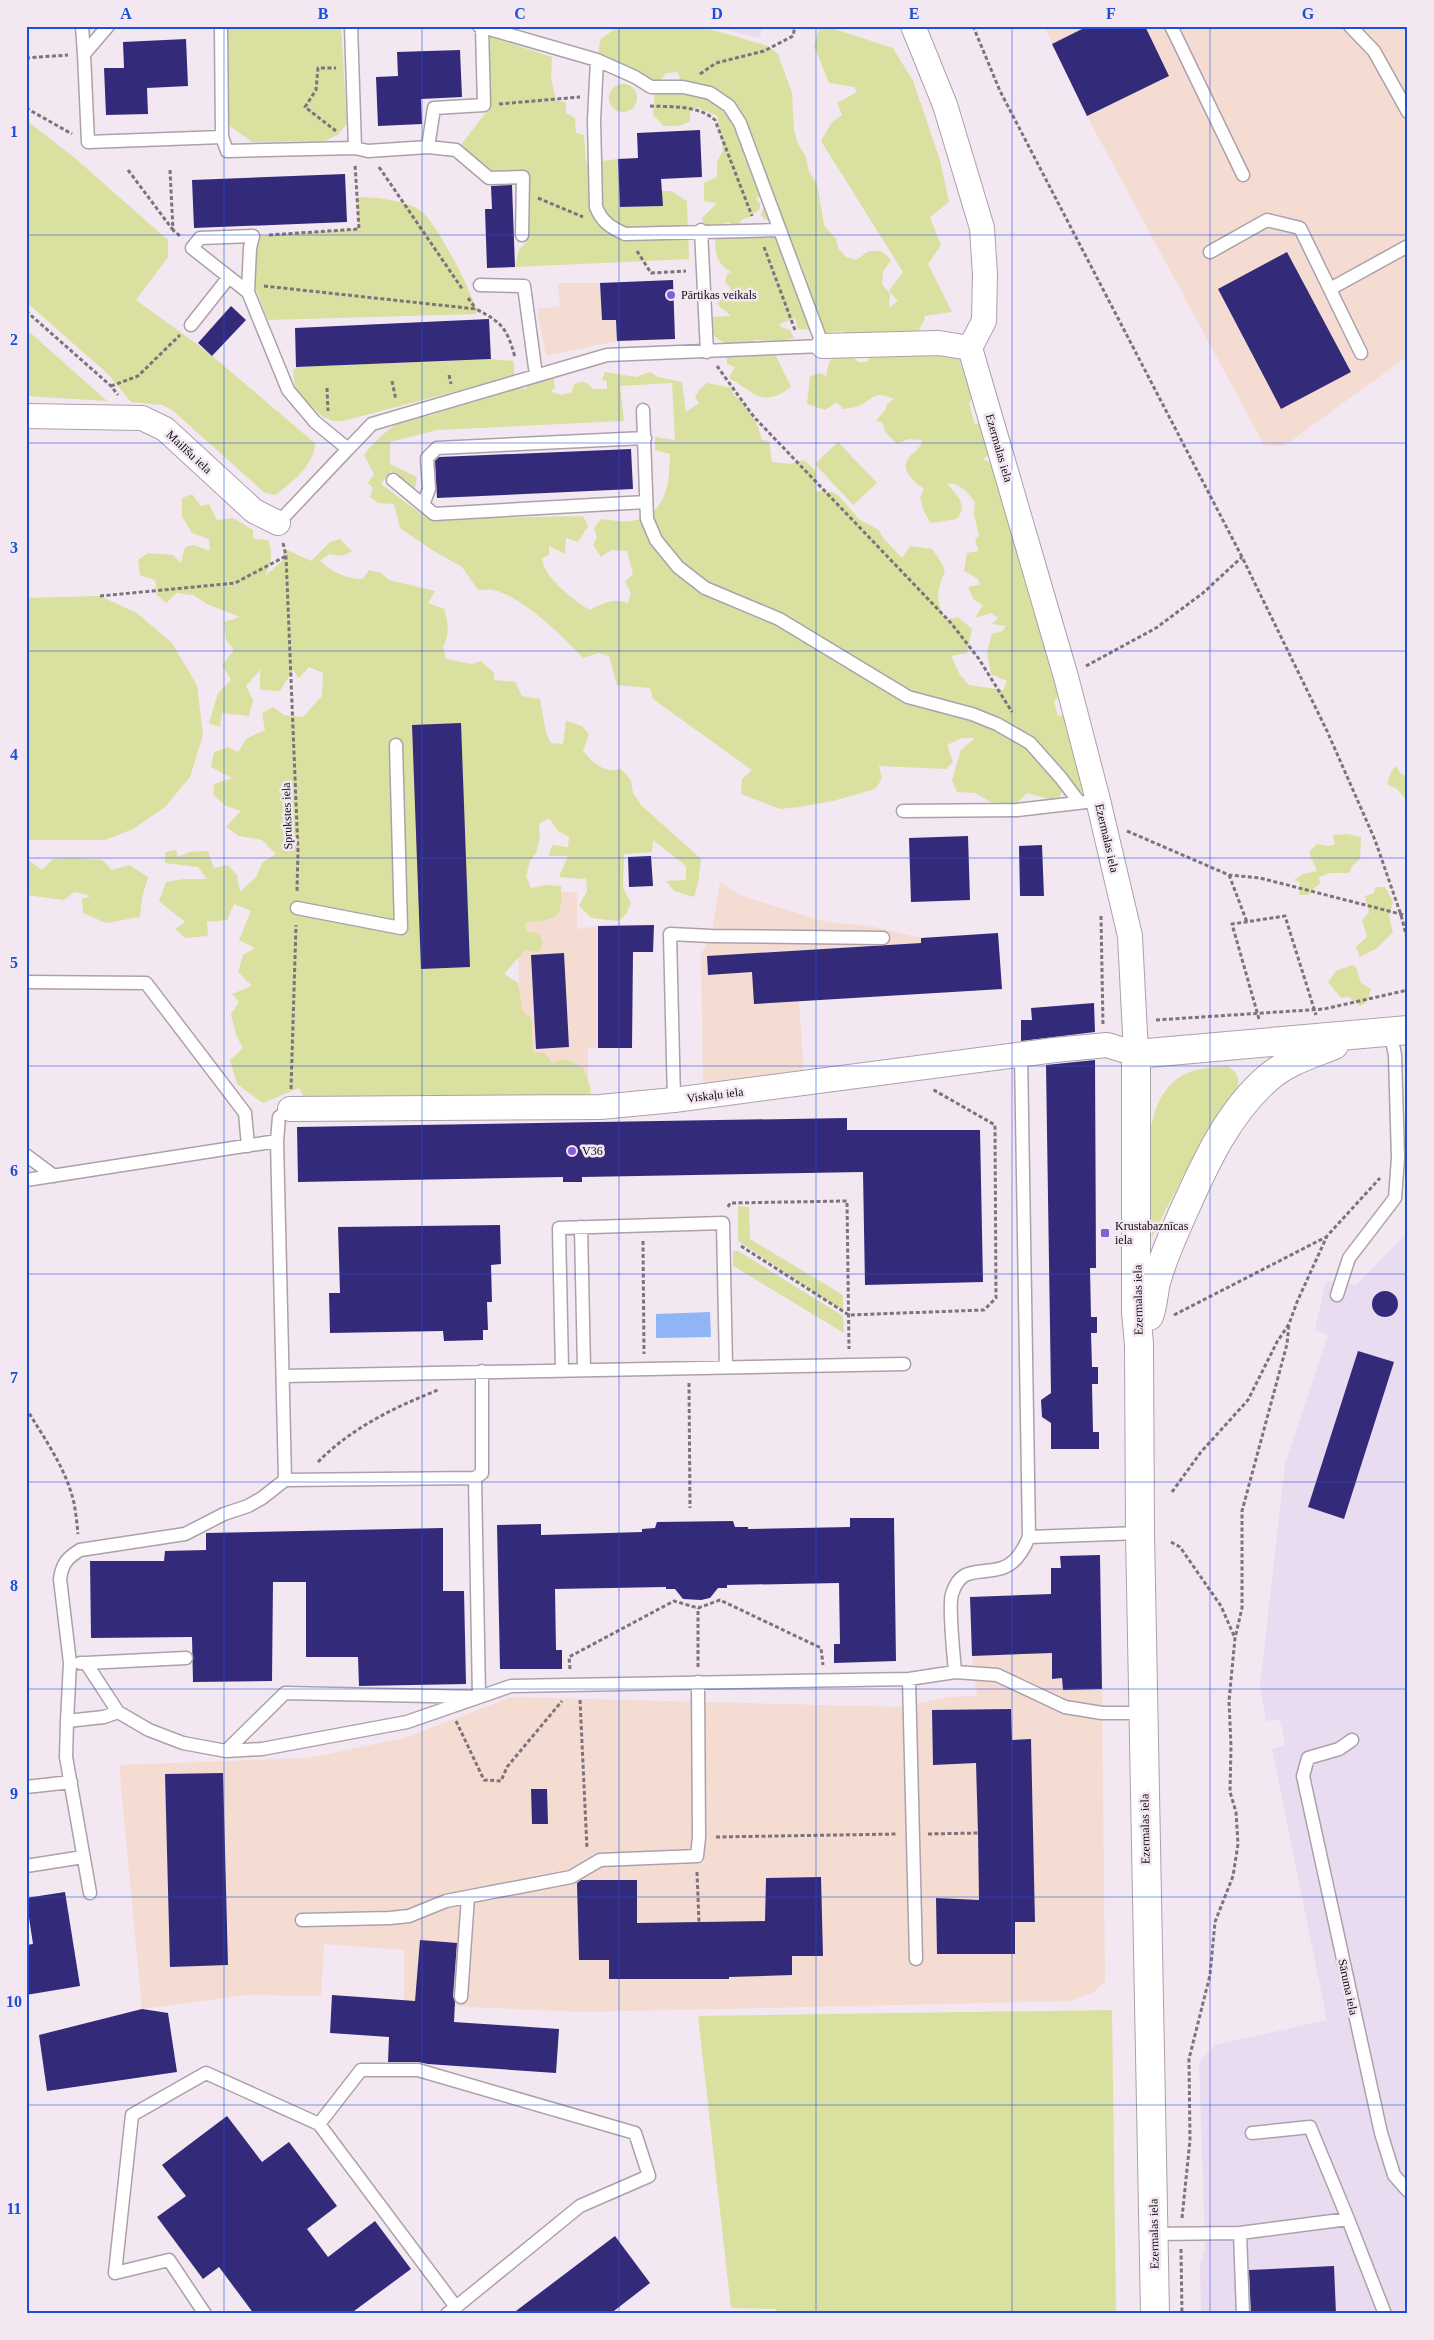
<svg xmlns="http://www.w3.org/2000/svg" width="1434" height="2340" font-family="Georgia,serif">
<style>
.commercial{fill:#f4dcd2}
.industrial{fill:#e9dcf0}
.green{fill:#dae09f;fill-rule:evenodd}
.water{fill:#8fb5f6}
.building{fill:#332b7a}
.lines{fill:none;stroke-linecap:round;stroke-linejoin:round}
.lane-casing{stroke:#aca1ab;stroke-width:15}
.street-casing{stroke:#aca1ab;stroke-width:26}
.secondary-casing{stroke:#aca1ab;stroke-width:30}
.path{stroke:#7c747c;stroke-width:3;stroke-dasharray:4 2.5;stroke-linecap:butt}
.lane{stroke:#fff;stroke-width:12}
.street{stroke:#fff;stroke-width:24}
.secondary{stroke:#fff;stroke-width:28}
.grid{fill:none;stroke:#1d4ed8;stroke-width:1;stroke-opacity:0.55}
.poi-dot{fill:#845fda;stroke:#f3e7f2;stroke-width:2}
.labels{text-anchor:middle;stroke-width:5;stroke-linejoin:round;paint-order:stroke}
.poi-label{font-size:12px;fill:#0f0b0f;stroke:#f3e7f2;text-anchor:start}
.street-label{font-size:12px;fill:#0f0b0f;stroke:#f3e7f2}
.neatline{fill:none;stroke:#1d4ed8;stroke-width:2}
.grid-label{font-size:16px;text-anchor:middle;font-weight:bold;fill:#1d4ed8}
</style>
<rect width="100%" height="100%" fill="#f3e7f2"/>
<path class="commercial" d="M1044,26H1408V356L1284,446L1264,445L1087,116Z
M558,283H600L602,320H616L617,341L546,356L537,309L560,306Z
M720,882L742,896L826,922L870,926L921,938V943L707,956L708,975L752,972L799,1001L804,1075L703,1086L701,954L711,936Z
M577,892V929L598,926V1048H588V1101H520L518,894Z
M1052,1653L1062,1678L1063,1690L1102,1689L1105,1981L1094,1992L1070,2001L582,2012L404,2004V1950L324,1944L321,1996L246,1995L142,2009L119,1765L308,1758L404,1738L512,1697L903,1707L948,1697L977,1696L972,1656Z"/>
<path class="industrial" d="M710,26H762L760,38Z
M1408,1232V2314H1201L1200,2264L1205,2249L1199,2062L1215,2045L1327,2020L1272,1749L1285,1745L1280,1720L1266,1721L1260,1686L1285,1464L1328,1335L1315,1330L1326,1281L1356,1285Z"/>
<path class="green" d="M228,26H341L347,123L339,134L325,141L252,142L230,126L227,112Z
M618,26H699L768,46L778,54L792,93L794,130L798,144L806,157L809,172L817,183L824,225L836,239L838,248L846,257L856,260L869,251H881L891,260L883,272L882,284L890,294L889,308L898,301L889,291L903,272L821,141L832,122L842,115L837,103L857,92L854,87L829,83L814,46L820,26H825L893,48L913,81L940,160L949,202L930,217L941,245L928,264L952,312L924,316L925,319L919,329L958,357L973,397L969,403L975,425L984,420L994,450L983,459L989,462L996,460L1063,689L1054,702L1058,716L1064,715L1089,788L1075,795L1065,786L1057,801L1027,793L1015,805L991,802L975,793L957,792L952,780L961,750L975,738H962L947,745L953,762L946,769L879,766L882,779L875,789L833,801L799,807L780,809L741,794L742,779L752,770L653,699L650,688L617,685L609,656L598,653L583,658C562,636 524,597 493,590C489,589 483,590 478,590L462,567L432,550L400,528L394,504L378,503L370,497L373,488L368,483L374,474L364,455C380,434 400,418 426,411L429,416L446,410L452,403L517,388L526,389L530,381L548,374L554,378L555,387L551,392L562,395L572,392L574,384C583,380 587,382 593,389H607V381L602,380L605,372L636,377L650,372L658,377L682,382L686,412L699,403L695,397L699,390L707,383L732,388L733,394C747,406 759,423 762,440L769,441L772,462L790,464L804,460L816,471V491L832,492L838,495L860,520L879,530L883,538L902,558L910,546L932,549L941,562L945,571C936,593 936,598 945,620L958,617L972,629L967,653L951,656L960,675L969,685L1003,690L1007,681L991,674L987,652L992,634L1002,631L1006,626L992,624L998,618L991,613L975,618L983,605L974,600L968,587L980,585L978,579L964,571L967,553L979,551L975,541L979,535L974,515L975,502C967,492 960,483 947,483C956,496 969,503 957,519L931,523L924,512L920,497L924,489C916,483 900,472 908,459C913,450 919,453 922,440L908,439L897,444L886,433L882,422L876,421L885,410L887,404L894,399C873,390 876,398 858,406C854,408 848,408 843,409L837,402L825,410L807,404L810,376L820,373L826,376L829,362L835,355H851L858,362H867L871,355L844,340V331L832,332L825,338L812,330L798,329L795,318L779,324L781,327L790,330L794,338L782,341L753,340L754,350L776,356L791,387C761,409 755,392 729,378L735,367L727,364V355L731,346C718,340 711,336 709,322L713,317L731,316L717,304L731,289L725,282L727,274L731,272C717,264 715,255 715,239L721,233H745L749,239L755,233H762L769,239L777,235L772,222L764,219L761,214L766,202L760,197L756,198L760,204V209L750,217L741,220L739,225L732,228L730,222L720,225L705,226L702,218L717,203L704,201V183L717,177V162L723,150L717,116L697,107L690,112V121C682,127 673,126 664,126L653,115L655,90L681,82L678,72L666,73L662,78L661,83L598,56L600,40ZM672,383L675,440L655,437V450L670,454C669,484 668,514 632,521C623,523 611,520 601,519L594,528L597,538L593,545L601,557L611,550L627,551L633,574L625,581L631,593L628,603C614,598 603,603 590,610C574,601 543,577 542,558L549,555V546L565,554L566,538L578,542L588,526L583,516L428,519L381,484L391,471L415,488L417,477L390,464V442L437,430L624,421L620,386Z
M488,36L552,57L551,77L556,101L566,102V113L575,118L576,133L584,135L586,163L618,159L620,207L662,206V191H671L687,201L689,259L515,267L519,250L527,241L528,213L526,170L487,171L461,145L487,111Z
M609 98a14 14 0 1 1 28 0a14 14 0 1 1-28 0Z
M26,120L76,159L168,240V257L136,300L205,350L315,443C315,464 292,483 275,495L265,493L172,410L162,405L131,402L108,374L26,302Z
M357,197C375,197 406,200 421,211C436,222 475,296 477,314L268,320L252,279L253,236L359,229Z
M26,329L107,401L26,396Z
M491,359L514,361V376L343,421H333L323,417L310,405L295,387L293,371L296,367Z
M838,442L877,483L853,505L815,464Z
M192,494L201,506L209,504L217,520L233,518L253,530V539L268,540C273,552 271,564 265,576L282,561L285,549L311,561L330,542L340,539L352,551L342,556L329,554L320,561C332,572 346,579 363,579L369,570L381,573L389,580L435,591L428,603L444,609C448,622 450,634 443,647L446,659L472,664L481,661L494,673V680L515,682L522,696L540,699L546,733L551,743L563,744L566,721L582,726L589,734L583,751C593,763 605,774 621,769L631,780L633,793L641,805L701,859L698,884L694,897L674,891L666,881L686,880V866L653,840L652,852L624,854L623,888L631,903L626,914L618,921L592,918L579,906L587,891L586,879L559,877L568,856H549L552,845L568,847L569,837L558,831L549,818L539,824L540,838L536,853L530,861L526,876L531,888L547,885L561,886C563,920 557,919 525,923L526,932L539,933L543,943L539,952L525,950L504,974L518,983L523,1012L531,1018L533,1052L545,1053L552,1063L565,1059L583,1068L591,1089L589,1104L305,1099L299,1088L263,1103L237,1084L230,1060L243,1048L236,1035L231,1014L239,1002L232,994L252,986L238,972L243,955L255,948L239,940L251,911L234,904L227,920L207,922L208,936L185,938L175,929L185,922L159,901L166,882L184,879H207L198,867L165,863V852L176,850L178,857L190,852L208,851L214,868L228,865L237,875L240,892L256,877L262,863L276,854L262,840L239,836L226,827L241,811L226,806L213,795L214,784L232,778L211,767L214,752L228,747L238,752L246,739L265,730L262,713L273,707L284,715L303,717L322,696L323,673L309,667L299,678L293,670L280,691L260,690V670L246,686L253,700L249,716L222,713L220,727L209,723L218,693L231,680L222,665L234,650L226,640L224,622L240,617L209,605L193,595L176,593L166,603L157,595L155,580L140,575L138,560L148,553L173,555L181,563L185,547L194,545L210,551L209,539L192,533L182,516V498Z
M100,596L137,613L172,643L197,685L203,735L190,777L165,807L133,829L105,840H26V598Z
M1396,766L1400,773L1408,778V810H1404L1407,800L1397,789L1387,784L1391,772Z
M1347,834L1361,837L1360,859L1353,865L1349,873H1330L1319,877L1320,883L1308,895H1299L1300,882L1294,880L1303,874L1317,871L1309,852L1317,844L1328,846L1335,844L1333,835Z
M72,858L102,860L112,870L129,865L148,877L142,898L140,917L106,923L83,913L82,899L91,896L74,892L64,900L26,895V862L30,861L42,870L53,859Z
M1375,887H1385L1393,902L1389,917L1393,932L1377,948L1360,957L1356,947L1367,937L1362,920L1369,913L1365,896L1374,893Z
M1352,965L1356,967L1361,983L1371,989L1367,1002L1360,1006L1349,997L1341,998L1328,982L1336,971Z
M1227,1066C1237,1072 1239,1076 1238,1087L1191,1161L1152,1237C1148,1192 1135,1102 1183,1075C1197,1068 1212,1067 1227,1066Z
M738,1206L749,1207L750,1239L843,1295V1311L738,1241Z
M733,1251H738L843,1316L844,1333L733,1266Z
M1112,2010L1116,2314H781L775,2309L731,2308L698,2016Z"/>
<path class="water" d="M710,1312L711,1337L656,1338V1314Z"/>
<path class="building" d="M1088,26H1145L1169,76L1087,116L1052,44Z
M186,39L188,86L147,88L148,114L106,115L104,68H124L123,42Z
M460,50L462,97L421,99L422,124L378,126L376,77L398,76L397,52Z
M700,130L702,177L661,179L663,206L620,207L618,159L638,158L637,133Z
M345,174L347,222L194,228L192,180Z
M512,185L515,267L487,268L485,209H492L491,186Z
M1287,252L1351,372L1281,409L1218,289Z
M673,280L675,339L617,341L616,320H602L600,283Z
M231,306L246,320L212,356L198,343Z
M489,319L491,359L296,367L295,328Z
M631,449L633,489L437,498L435,461L439,457Z
M461,723L470,967L421,969L412,725Z
M968,836L970,900L911,902L909,838Z
M1042,845L1044,896H1020L1019,846Z
M651,856L653,886L629,887L628,857Z
M654,925L653,952H633L632,1048H598V926Z
M998,933L1002,989L754,1004L752,972L708,975L707,956L921,943V938Z
M564,953L569,1047L536,1049L531,955Z
M1094,1003L1095,1032L1021,1041V1020H1032L1031,1008Z
M1095,1060L1096,1268H1090L1091,1317H1097V1333H1091L1092,1367H1098V1384H1092L1093,1432H1099V1449H1051V1423L1042,1417L1041,1400L1051,1393L1046,1065Z
M847,1118V1130H980L983,1282L865,1285L863,1172L582,1177V1182H563V1177L298,1182L297,1127Z
M500,1225L501,1264L491,1265L492,1302H487L488,1330H483V1340L444,1341L443,1331L330,1333L329,1293H340L338,1227Z
M1372 1304a13 13 0 1 1 26 0a13 13 0 1 1-26 0Z
M1358,1351L1394,1362L1344,1519L1308,1507Z
M850,1518H894L896,1661L834,1663V1644H840L839,1583L727,1585V1588H718L710,1598L701,1600L683,1599L675,1589H666V1587L555,1589L556,1650H562V1669H500L497,1525L541,1524V1535L642,1532V1529L655,1528L657,1522L733,1521L735,1527H748V1529L850,1527Z
M443,1528V1591H464L466,1684L359,1686L358,1657H306V1582H273L272,1681L193,1682L192,1637L91,1638L90,1561H164L165,1551L206,1550V1533Z
M1100,1555L1102,1689L1063,1690L1062,1678L1052,1679V1653L972,1656L970,1597L1051,1594V1568H1061L1060,1556Z
M1011,1709L1012,1740L1031,1739L1035,1922H1015V1954H937L936,1898L979,1900L978,1833L976,1763L933,1765L932,1710Z
M223,1773L228,1965L170,1967L165,1774Z
M531,1789H547L548,1824H532Z
M821,1877L823,1956H792V1975L729,1977V1979H609V1960H579L577,1883L581,1880H637V1923L765,1921L766,1878Z
M65,1892L80,1986L26,1995V1945L33,1944L26,1898Z
M420,1940L457,1943L453,1996L455,2002L454,2022L559,2029L556,2073L428,2064L418,2062H388L389,2037L330,2033L332,1995L415,2001Z
M142,2009L168,2013L177,2072L47,2091L39,2035Z
M227,2116L262,2162L289,2142L337,2206L307,2229L328,2257L375,2221L411,2269L350,2314H254L219,2267L203,2279L157,2217L186,2196L162,2165Z
M615,2236L650,2283L610,2314H512Z
M1334,2266L1336,2314H1251L1249,2270Z"/>
<g class="lines">
<defs>
<path id="lane" d="M82,26L84,54
M108,26L84,54L88,142L222,137
M221,26L222,137L227,151L355,148
M351,26L355,148L368,151L428,147L456,150L489,178L523,177L522,235
M1171,26L1243,175
M1350,26L1374,51L1408,112
M597,60L594,120L596,207C602,222 610,227 625,234L779,230
M428,147L434,108L484,105L482,27
M701,230L707,352
M1210,252L1267,220L1300,228L1361,353
M480,285L524,286L536,375
M1330,289L1408,246
M248,292L250,248L253,236L200,238L192,248L248,292L288,390L315,422L348,449L372,424L607,355L823,346L740,123L729,106L710,93L683,87H651L635,77L597,60L479,26
M191,325L229,277
M643,410L647,519L656,540L678,567L705,588L779,619L908,697L972,714L997,724L1030,743L1061,778L1079,802
M393,480L434,514L646,502
M423,505L429,489L427,458L437,448L645,438
M278,523L348,449
M903,811L1017,810L1086,802
M297,908L401,928L396,745
M26,982L146,983L245,1113L248,1146
M674,1100L670,934L711,936L883,938
M26,1155L54,1176
M26,1180L277,1141
M581,1227L584,1369
M1337,1295L1349,1258L1395,1198L1398,1158L1395,1055L1390,1031
M562,1369L559,1228L723,1223L726,1366
M284,1376L904,1364
M475,1478L482,1473V1371
M285,1480L277,1141L279,1117L290,1109
M1029,1537L1140,1533
M80,1663H86L118,1712
M86,1663L186,1658
M955,1672L997,1675L1065,1707L1102,1713H1143
M909,1679L916,1959
M67,1721L70,1663L60,1579C62,1564 67,1558 80,1550L185,1534L224,1514L248,1506L262,1498L285,1480L475,1478L479,1697L285,1693L226,1751
M1352,1740L1339,1749L1308,1758L1303,1776L1381,2133L1394,2175L1408,2191
M26,1787L71,1782
M26,1866L83,1857
M90,1893L66,1757L67,1721L104,1717L118,1712L149,1730L183,1743L226,1751L262,1749L407,1722L511,1686L909,1679L955,1672C954,1657 948,1606 952,1594C961,1565 979,1575 1002,1568C1016,1564 1024,1549 1029,1537L1021,1055
M302,1920L390,1918L409,1916L446,1901L571,1877L600,1860L697,1856L699,1837L698,1682
M461,1997L468,1897
M1252,2133L1310,2127L1348,2219
M1240,2233L1348,2219L1385,2314
M1154,2234L1240,2233L1243,2314
M205,2314L169,2260L115,2273L132,2115L206,2073L319,2124
M447,2314L456,2307L580,2206L649,2176L635,2133L418,2070H361L319,2124L456,2307"/>
<path id="street" d="M913,26L945,105L982,228L985,275L984,321L970,348
M823,346L939,343L970,348
M26,416L142,418L165,429L254,511L278,523
M290,1109L600,1107L674,1100L1055,1050L1107,1045L1136,1054L1130,936L1098,800L1066,677L970,348"/>
<path id="secondary" d="M1149,1316C1154,1304 1153,1291 1157,1279C1163,1257 1173,1236 1182,1215C1204,1166 1227,1113 1269,1077C1288,1061 1312,1054 1334,1045
M1155,2314L1140,1533L1139,1344L1136,1312V1054L1408,1030"/>
</defs>
<use href="#lane" class="lane-casing"/>
<use href="#street" class="street-casing"/>
<use href="#secondary" class="secondary-casing"/>
<path class="path" d="M973,26L1000,91L1242,557L1327,731L1375,840L1401,915L1408,942
M26,58L68,55
M700,74L716,63L764,51L793,36L795,26
M499,104L580,97
M650,106C672,107 698,105 715,120L752,216
M26,108L72,134
M336,131L305,107L316,90L318,68H336
M379,167L463,290
M128,170L173,230
M170,170L173,230L181,237
M538,198L583,217
M269,235L359,229L355,164
M764,247L795,330
M637,251L651,273L686,271
M264,286L476,309C503,323 507,329 515,357
M468,298L476,309
M26,311L111,386L118,395
M717,366L754,417L951,623L979,659L1012,712
M449,375L451,384
M392,381L396,400
M111,386L138,376L180,335
M327,388L328,411
M283,543L286,556L298,851L297,891
M100,596L235,583L286,556
M1086,666L1156,628L1203,593L1242,557
M1127,831L1229,875L1260,878L1408,916
M1229,875L1247,922
M1101,916L1103,1025
M1259,1019L1232,924L1285,916L1316,1015
M1156,1020L1324,1009L1408,990
M291,1089L296,925
M728,1207L730,1203L847,1201L849,1349
M643,1241L644,1354
M741,1246L849,1315L984,1310L996,1298L995,1125L932,1089
M1174,1315L1326,1237
M689,1383L690,1508
M26,1408C44,1438 66,1468 74,1503C76,1513 77,1524 78,1534
M318,1462C351,1428 395,1407 438,1390
M1172,1492L1201,1452L1248,1400L1277,1342L1289,1324L1297,1302L1327,1236L1380,1178
M1171,1542L1180,1547L1221,1606L1235,1638
M698,1667V1608
M570,1669L569,1657L674,1601L698,1608L720,1600L821,1648L823,1665
M580,1700L587,1849
M456,1721L484,1780L501,1781L507,1767L562,1701
M928,1834L978,1833
M716,1837L897,1834
M697,1872L699,1922
M1182,2218L1190,2140L1189,2059L1210,1975L1215,1922L1233,1876L1238,1844L1236,1812L1230,1792L1231,1746L1229,1701L1235,1638L1242,1608V1511L1287,1344L1289,1324
M1181,2249L1182,2314"/>
<use href="#lane" class="lane"/>
<use href="#street" class="street"/>
<use href="#secondary" class="secondary"/>
</g>
<path class="grid" d="M224,26V2314M422,26V2314M619,26V2314M816,26V2314M1012,26V2314M1210,26V2314M26,235H1408M26,443H1408M26,651H1408M26,858H1408M26,1066H1408M26,1274H1408M26,1482H1408M26,1689H1408M26,1897H1408M26,2105H1408"/>
<g class="poi-dot">
<circle cx="671" cy="295" r="5"/>
<circle cx="572" cy="1151" r="5"/>
<rect x="1100" y="1228" width="10" height="10" rx="2.5"/>
</g>
<g class="labels">
<g class="poi-label">
<text x="681" y="299">Pārtikas veikals</text>
<text x="582" y="1155">V36</text>
<text x="1115" y="1230">Krustabaznīcas<tspan x="1115" dy="14">iela</tspan></text>
</g>
<g class="street-label">
<text transform="translate(999 448) rotate(74)" y="4">Ezermalas iela</text>
<text transform="translate(189 452) rotate(43)" y="4">Mailīšu iela</text>
<text transform="translate(287 816) rotate(-92)" y="4">Sprukstes iela</text>
<text transform="translate(1107 838) rotate(77)" y="4">Ezermalas iela</text>
<text transform="translate(715 1095) rotate(-7)" y="4">Viskaļu iela</text>
<text transform="translate(1138 1300) rotate(-91)" y="4">Ezermalas iela</text>
<text transform="translate(1145 1829) rotate(-91)" y="4">Ezermalas iela</text>
<text transform="translate(1348 1987) rotate(78)" y="4">Sāruma iela</text>
<text transform="translate(1154 2234) rotate(-91)" y="4">Ezermalas iela</text>
</g>
</g>
<rect width="1434" height="2340" fill="none" stroke="#f3e7f2" stroke-width="55"/>
<rect x="28" y="28" width="1378" height="2284" class="neatline"/>
<g class="grid-label">
<text x="126" y="19">A</text>
<text x="323" y="19">B</text>
<text x="520" y="19">C</text>
<text x="717" y="19">D</text>
<text x="914" y="19">E</text>
<text x="1111" y="19">F</text>
<text x="1308" y="19">G</text>
<text x="14" y="137">1</text>
<text x="14" y="345">2</text>
<text x="14" y="553">3</text>
<text x="14" y="760">4</text>
<text x="14" y="968">5</text>
<text x="14" y="1176">6</text>
<text x="14" y="1383">7</text>
<text x="14" y="1591">8</text>
<text x="14" y="1799">9</text>
<text x="14" y="2007">10</text>
<text x="14" y="2214">11</text>
</g>
</svg>
